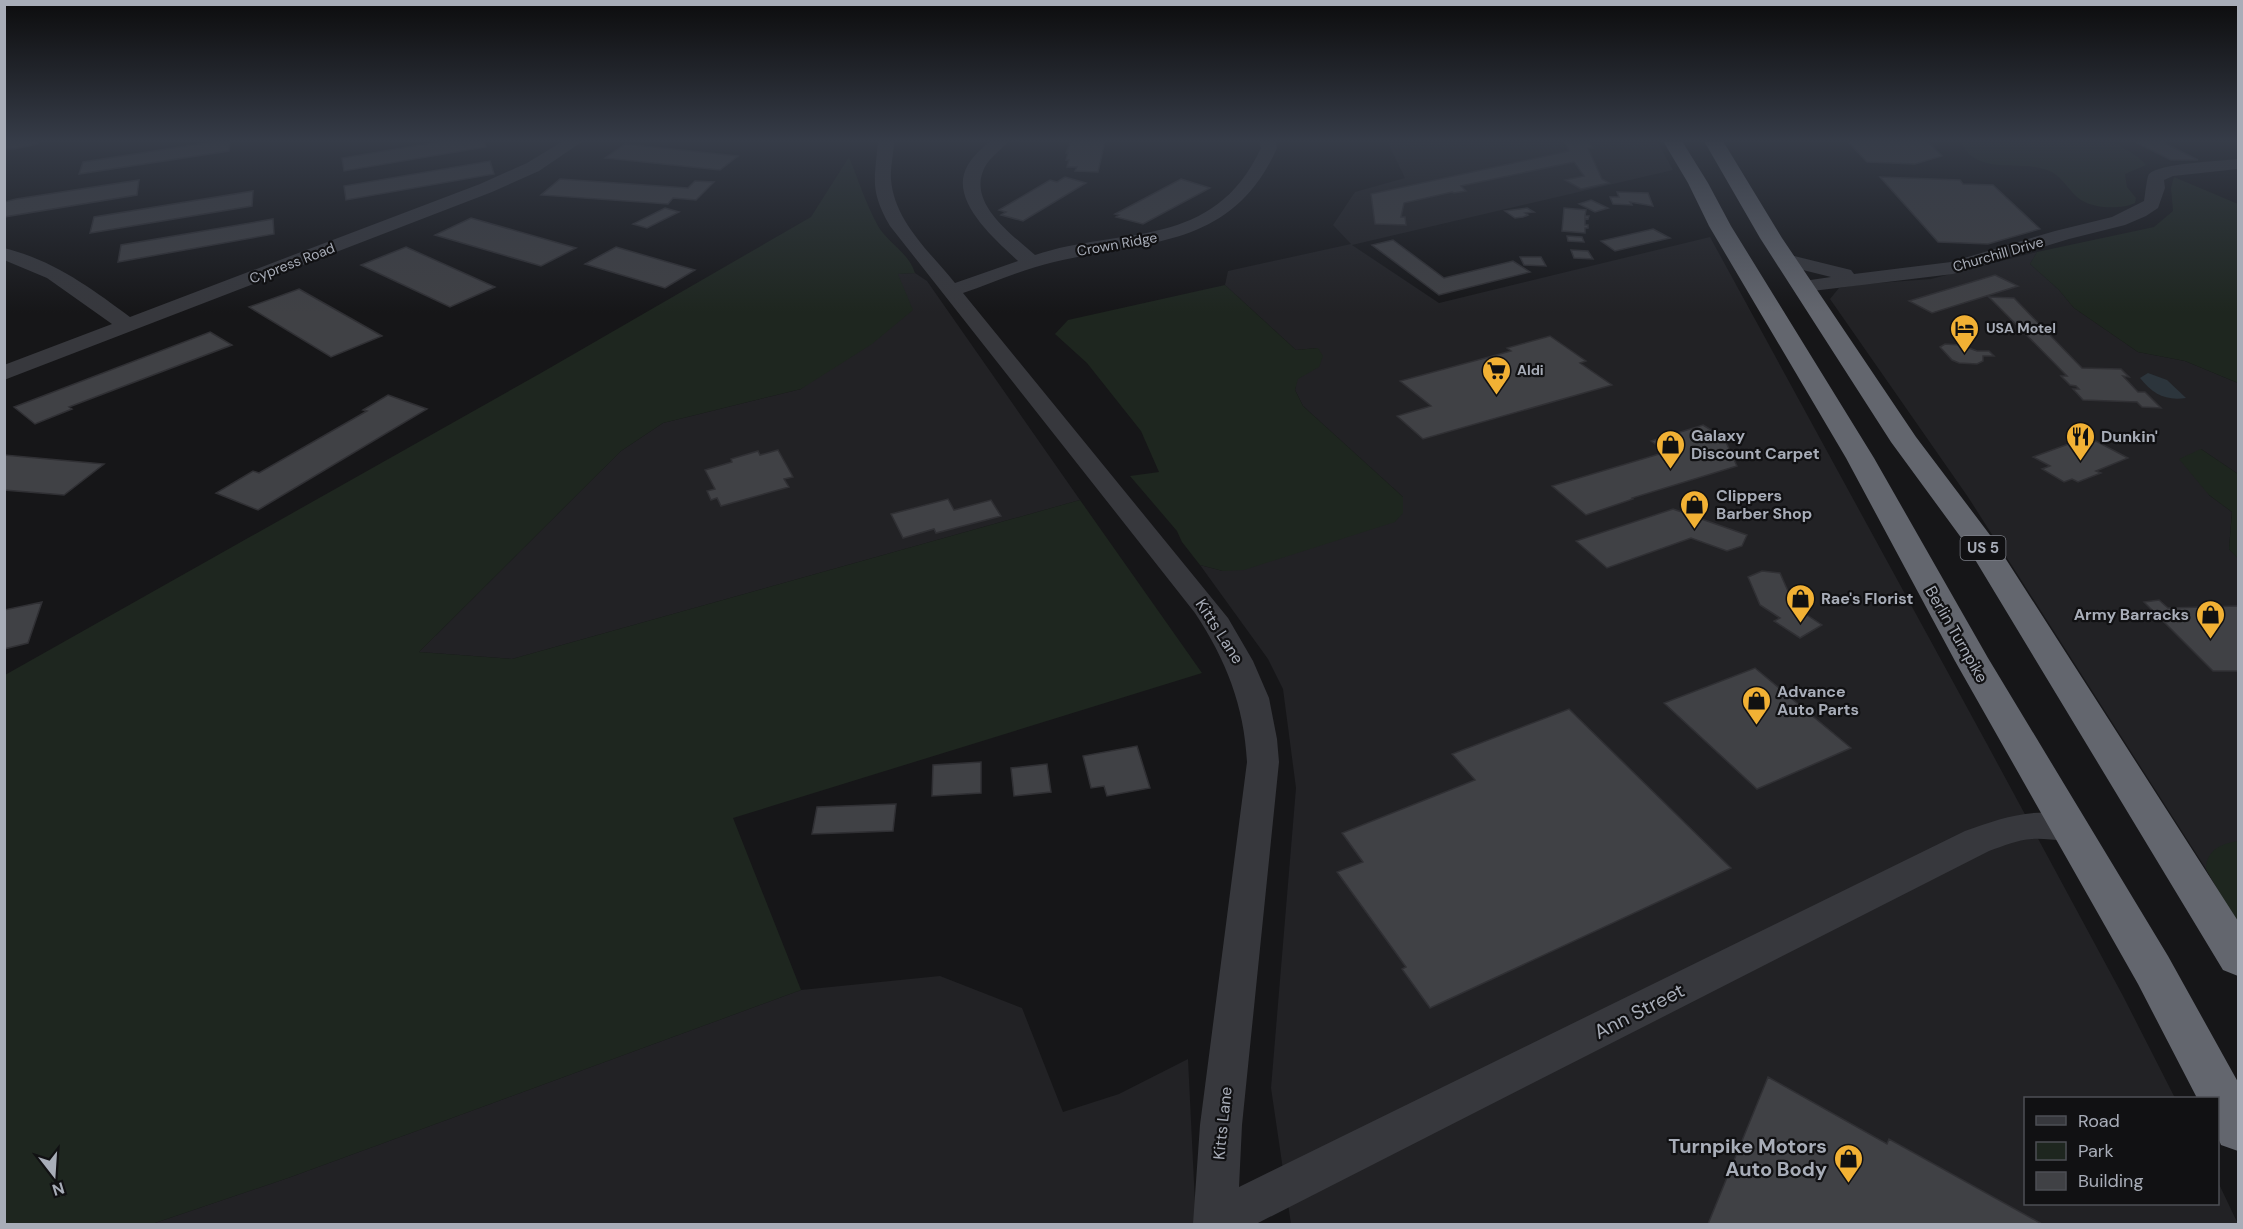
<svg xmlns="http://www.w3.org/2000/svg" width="2243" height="1229" font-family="'DM Sans',sans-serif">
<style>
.built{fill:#222225}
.green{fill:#1e261f}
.water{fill:#2c353c}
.building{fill:#404145;stroke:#303034;stroke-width:1.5}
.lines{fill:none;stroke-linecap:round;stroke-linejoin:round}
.minor{fill:#37383d;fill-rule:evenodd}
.highway{fill:#63666e;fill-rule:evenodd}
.labels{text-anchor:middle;stroke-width:4.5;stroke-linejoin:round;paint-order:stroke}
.far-street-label{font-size:14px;fill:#a8adb8;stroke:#111113}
.far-poi-label{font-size:14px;font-weight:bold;fill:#a8adb8;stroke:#111113;text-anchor:start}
.shield{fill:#111113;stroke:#7b7e86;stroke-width:1.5}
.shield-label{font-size:15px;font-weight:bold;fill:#a8adb8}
.poi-label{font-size:16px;font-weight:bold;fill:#a8adb8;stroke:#111113;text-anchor:start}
.street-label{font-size:16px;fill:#a8adb8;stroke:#111113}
.near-street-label{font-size:20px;fill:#a8adb8;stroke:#111113}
.near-poi-label{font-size:20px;font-weight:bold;fill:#a8adb8;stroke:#111113;text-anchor:end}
</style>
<rect width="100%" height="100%" fill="#161618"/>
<path class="built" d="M1387,141H1657L1673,170L1352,245L1439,303L1710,237L1987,744L2123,996L2175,1098H2026V1204H2218V1182L2238,1224H1291L1271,1088L1296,788L1283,689L1268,659L1200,565L1223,571L1403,497L1303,406L1295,390L1297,379L1311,370L1318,348L1296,350L1225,285L1228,271L1351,244L1333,225L1355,192L1405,178Z
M2037,252L2030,264L2059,290L2074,308L2138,352L2185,361L2238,383V474L2201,449L2209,495L2232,512L2229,549L2238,558V925L2206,869L1968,497L1830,299L1839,288L1864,284L1931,279Z
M915,273L927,281L1080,500L512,659L419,652L621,451L663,423L801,389L898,274Z
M940,976L1022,1008L1063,1112L1119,1094L1188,1059L1196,1224H152L288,1178L801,990Z"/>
<path class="green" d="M1960,141H2112L2138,157L2146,165L2125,174L2127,187L2136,198L2135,203C2120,210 2090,209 2077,197C2067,188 2061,175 2047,170C2015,159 1978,177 1960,141Z
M849,157C858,179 866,204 878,226C888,243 909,253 915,273L898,274L913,310L872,344L801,389L663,423L621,451L419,652L512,659L1080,500L1202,673L733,818L801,990L288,1178L152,1224H5V675L541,373L811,217Z
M2174,177L2238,204V383L2185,361L2138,352L2074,308L2059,290L2030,264L2037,252L2154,227L2173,211L2171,188Z
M1225,285L1296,350L1318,348L1323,356L1319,367L1298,379L1295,390L1303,406L1403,497V513L1395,522L1244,570L1223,571L1200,565L1182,542L1177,531L1130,476L1159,472L1141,431L1087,363L1055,334L1068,320Z
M2201,449L2238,474V559L2229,549L2232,512L2209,495L2179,459Z
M2238,841V925L2206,869C2207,849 2221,844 2238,841Z"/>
<path class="water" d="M2148,373L2167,380L2186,398C2165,401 2153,394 2140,378Z"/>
<path class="building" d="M4,141H39L38,144L14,149H4Z
M218,141H230L229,151L79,174L83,162Z
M443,141H484L486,147L344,171L342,158Z
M1071,141H1105L1098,172L1075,171L1077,167H1067L1069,160H1066L1068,153H1066Z
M1564,141L1589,142L1593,148H1588L1602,179L1609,183L1581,189L1565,180L1584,176L1574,162L1461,186L1466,191L1454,193L1452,192L1404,203L1401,217H1405L1406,225L1375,224L1371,194L1569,151Z
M1847,141H1927L1942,156L1915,164L1867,162Z
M2133,141H2161L2198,160H2171Z
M625,144L738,156L720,170L605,158Z
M490,161L494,174L346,200L344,186Z
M1065,177L1086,183L1023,221L1001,215L1006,212L999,210L1050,180L1057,182Z
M1880,177L1960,180L1963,184L1993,185L2040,229L1988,244L1938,242Z
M560,179L688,188L695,181L714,182L696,200L673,198L668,204L541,195Z
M1181,179L1210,188L1143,224L1116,217L1119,215L1115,214Z
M139,180L137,195L4,217V202L16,199Z
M253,191L252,206L90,233L94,217Z
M1617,192L1648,193L1653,206L1630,202L1632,205L1613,204L1610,197H1619Z
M1591,200L1608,208L1595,212L1579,204Z
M665,208L679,212L647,228L633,224Z
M1527,208L1534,212L1525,213L1528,215L1523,217L1515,218L1505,211Z
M1564,208L1586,210L1585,216H1589L1588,219L1585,218V225H1588V228H1585V233L1562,231Z
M471,218L576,248L541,266L435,235Z
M273,219L274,234L118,262L121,245Z
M1653,229L1670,238L1615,251L1601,241Z
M1567,236L1582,237L1584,242L1568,241Z
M1393,240L1444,278L1513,261L1530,272L1439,295L1372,245Z
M406,247L495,287L450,307L361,265Z
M616,247L695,270L665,288L585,264Z
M1571,250L1588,251L1593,259L1574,258Z
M1520,257H1541L1546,266L1524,265Z
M1995,275L2018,286L1932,313L1909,301Z
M299,289L382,336L331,357L249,307Z
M1989,297L2014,298L2082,368L2121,369L2129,377L2123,376L2138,392H2145L2161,408L2142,407L2137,402L2083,400L2073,389H2079L2076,386L2070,385L2061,376H2067Z
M210,332L232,345L69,407L72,409L35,424L14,407Z
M1550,336L1586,361L1580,363L1612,385L1423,439L1397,416L1431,406L1400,381L1511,351L1507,348Z
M1945,344L1961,345L1977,351H1989L1994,356H1983V361L1977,364L1959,363L1952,360L1940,347Z
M388,395L427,409L258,510L216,493L253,471L259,473L367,411L363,410Z
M1703,425L1724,438L1737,466L1632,498L1633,499L1586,515L1552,486L1666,452L1651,441Z
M2082,439L2090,444L2096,441L2128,458L2096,471L2101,473L2078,482L2072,479L2064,482L2042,469L2050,466L2033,457Z
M778,450L793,477L784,479L789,487L721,506L717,498L711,500L707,491L715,489L705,470L732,462L731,459L758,451L760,455Z
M4,455L104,464L64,495L4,490Z
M948,499L954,510L991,500L1001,516L936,533L934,529L903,538L891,514Z
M1673,509L1747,535L1742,546L1727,551L1691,538L1607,568L1576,541Z
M1762,571L1780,573L1795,607L1822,625L1800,638L1774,621L1780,618L1760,605L1748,577Z
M2159,600L2168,608L2238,606V671H2213L2144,602Z
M42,602L28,643L4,649V610Z
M1755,668L1851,748L1757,789L1664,703Z
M1569,709L1731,868L1430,1008L1402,969L1406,967L1337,872L1363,862L1342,833L1475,780L1452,754Z
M1137,746L1150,788L1107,796L1104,786L1091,788L1083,756Z
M981,762V793L932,796L933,765Z
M1047,764L1051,792L1014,796L1011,768Z
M896,804L893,831L812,834L817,807Z
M1768,1077L1887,1144L1889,1139L2042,1224H1708Z"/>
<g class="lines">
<path class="minor" d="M563,141H583L539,171L492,192L4,380V365L112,324L47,278L4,260V248C53,260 91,288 130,317L480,184L527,163Z
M878,141H894C894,154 890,166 891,179C894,221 930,252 955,283L1018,261C998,242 955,206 964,174C968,160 980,150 990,141H1008C1000,152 986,159 982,174C972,207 1014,236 1035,255C1122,226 1213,251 1261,148L1259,141H1275L1277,148C1232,250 1145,240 1054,262C1023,269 993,283 963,293L1228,618L1253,661L1269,698L1277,739L1279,762L1242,1125L1239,1187L1965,831C2003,817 2040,805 2081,818L2086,828L2081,838C2065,843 2049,838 2032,839C2017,840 2003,846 1989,851L1256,1224H1193L1200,1125L1247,762C1244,705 1226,660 1195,613L890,226C869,190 875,179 878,141Z
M2238,159V169L2173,176L2164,180L2165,188L2158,208L2146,216L2125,225L2069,239L1953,274L1804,292L1797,290L1794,286L1797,282L1831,277L1779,264L1776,260L1779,256L1786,254L1851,270L1854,274L1951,262L2055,231L2112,217L2144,201C2145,196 2147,176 2149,174C2160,163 2220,161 2238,159Z"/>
<path class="highway" d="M1663,141H1682L1708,183L1731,226L1874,458L1988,658L2168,956L2238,1082V1151L2221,1145L2218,1138V1098H2197L2138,984L1955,661L1846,458L1709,226L1688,183Z
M1704,141H1723L1782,238L1916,437L1993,539L2238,921V976L2223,970L1965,543L1891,442L1760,238Z"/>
</g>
<linearGradient id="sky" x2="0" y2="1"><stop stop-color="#0c0c0d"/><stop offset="0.45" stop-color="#363c48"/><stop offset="1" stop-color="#363c48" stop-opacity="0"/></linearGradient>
<rect width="2243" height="313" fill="url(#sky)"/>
<defs>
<symbol id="hotel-pin" viewBox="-11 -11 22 30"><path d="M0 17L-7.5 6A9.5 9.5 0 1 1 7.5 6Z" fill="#f2b134" stroke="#111113"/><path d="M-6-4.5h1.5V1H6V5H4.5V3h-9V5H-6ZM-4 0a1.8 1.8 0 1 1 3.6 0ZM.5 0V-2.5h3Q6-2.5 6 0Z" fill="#111"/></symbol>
<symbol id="supermarket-pin" viewBox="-11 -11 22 30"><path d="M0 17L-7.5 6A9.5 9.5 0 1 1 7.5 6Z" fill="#f2b134" stroke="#111113"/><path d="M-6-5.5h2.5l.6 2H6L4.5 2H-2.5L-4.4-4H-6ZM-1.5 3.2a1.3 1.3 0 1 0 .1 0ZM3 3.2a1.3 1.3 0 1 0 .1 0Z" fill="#111"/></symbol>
<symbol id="restaurant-pin" viewBox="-11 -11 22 30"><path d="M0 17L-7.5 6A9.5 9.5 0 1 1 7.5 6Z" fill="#f2b134" stroke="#111113"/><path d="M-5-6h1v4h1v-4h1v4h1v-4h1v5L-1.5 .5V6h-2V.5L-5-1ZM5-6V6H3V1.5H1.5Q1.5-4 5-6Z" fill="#111"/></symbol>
<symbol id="shop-pin" viewBox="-11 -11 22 30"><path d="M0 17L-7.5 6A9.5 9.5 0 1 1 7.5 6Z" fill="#f2b134" stroke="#111113"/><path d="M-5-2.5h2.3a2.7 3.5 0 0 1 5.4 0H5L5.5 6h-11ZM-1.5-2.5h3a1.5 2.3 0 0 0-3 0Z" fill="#111"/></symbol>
</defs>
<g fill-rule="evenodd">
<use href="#hotel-pin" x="1948" y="312" width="33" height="45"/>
<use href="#supermarket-pin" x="1480" y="354" width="33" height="45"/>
<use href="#restaurant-pin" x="2064" y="420" width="33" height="45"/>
<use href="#shop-pin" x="1654" y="428" width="33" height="45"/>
<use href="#shop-pin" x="1678" y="488" width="33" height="45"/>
<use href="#shop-pin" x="1784" y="582" width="33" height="45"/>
<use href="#shop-pin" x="2194" y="598" width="33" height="45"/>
<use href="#shop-pin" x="1740" y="684" width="33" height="45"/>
<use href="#shop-pin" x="1832" y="1142" width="33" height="45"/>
</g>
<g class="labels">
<g class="far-street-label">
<text transform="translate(1117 244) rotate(-10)" y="5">Crown Ridge</text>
<text transform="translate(1998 254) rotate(-16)" y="5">Churchill Drive</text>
<text transform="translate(292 263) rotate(-21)" y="5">Cypress Road</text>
</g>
<g class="far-poi-label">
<text x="1986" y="333">USA Motel</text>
<text x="1517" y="375">Aldi</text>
</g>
<rect class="shield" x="1960.5" y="536" width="45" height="24" rx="4.5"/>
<g class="shield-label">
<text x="1983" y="553">US 5</text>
</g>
<g class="poi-label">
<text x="1691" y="441">Galaxy<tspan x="1691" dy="18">Discount Carpet</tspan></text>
<text x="2101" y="442">Dunkin'</text>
<text x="1716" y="501">Clippers<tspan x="1716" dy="18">Barber Shop</tspan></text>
<text x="1821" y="604">Rae's Florist</text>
<text x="2189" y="620" text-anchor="end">Army Barracks</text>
<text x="1777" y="697">Advance<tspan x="1777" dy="18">Auto Parts</tspan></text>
</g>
<g class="street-label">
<text transform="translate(1220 631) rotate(57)" y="6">Kitts Lane</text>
<text transform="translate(1957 634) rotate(60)" y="6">Berlin Turnpike</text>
<text transform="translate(1222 1123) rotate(-84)" y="6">Kitts Lane</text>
</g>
<g class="near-street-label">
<text transform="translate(1639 1011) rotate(-27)" y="7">Ann Street</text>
</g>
<g class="near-poi-label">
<text x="1827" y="1153">Turnpike Motors<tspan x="1827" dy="23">Auto Body</tspan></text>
</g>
</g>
<rect width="2243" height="1229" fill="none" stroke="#a8adb8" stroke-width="12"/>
<rect x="2024" y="1097" width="195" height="108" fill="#111113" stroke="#4d4f55" stroke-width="1.5"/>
<rect x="2036" y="1116" width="30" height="9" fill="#37383d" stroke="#4d4f55" stroke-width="1.5"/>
<text x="2078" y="1127" font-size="18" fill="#a8adb8">Road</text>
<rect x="2036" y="1142" width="30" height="18" fill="#1e261f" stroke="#4d4f55" stroke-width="1.5"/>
<text x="2078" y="1157" font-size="18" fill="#a8adb8">Park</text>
<rect x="2036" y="1172" width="30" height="18" fill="#404145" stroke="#4d4f55" stroke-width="1.5"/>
<text x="2078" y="1187" font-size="18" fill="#a8adb8">Building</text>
<g transform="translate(54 1175) rotate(163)" stroke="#111113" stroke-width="4.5" paint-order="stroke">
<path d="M0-4.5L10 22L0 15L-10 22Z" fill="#a8adb8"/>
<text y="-9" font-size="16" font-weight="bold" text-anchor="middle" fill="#a8adb8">N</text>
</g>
</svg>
